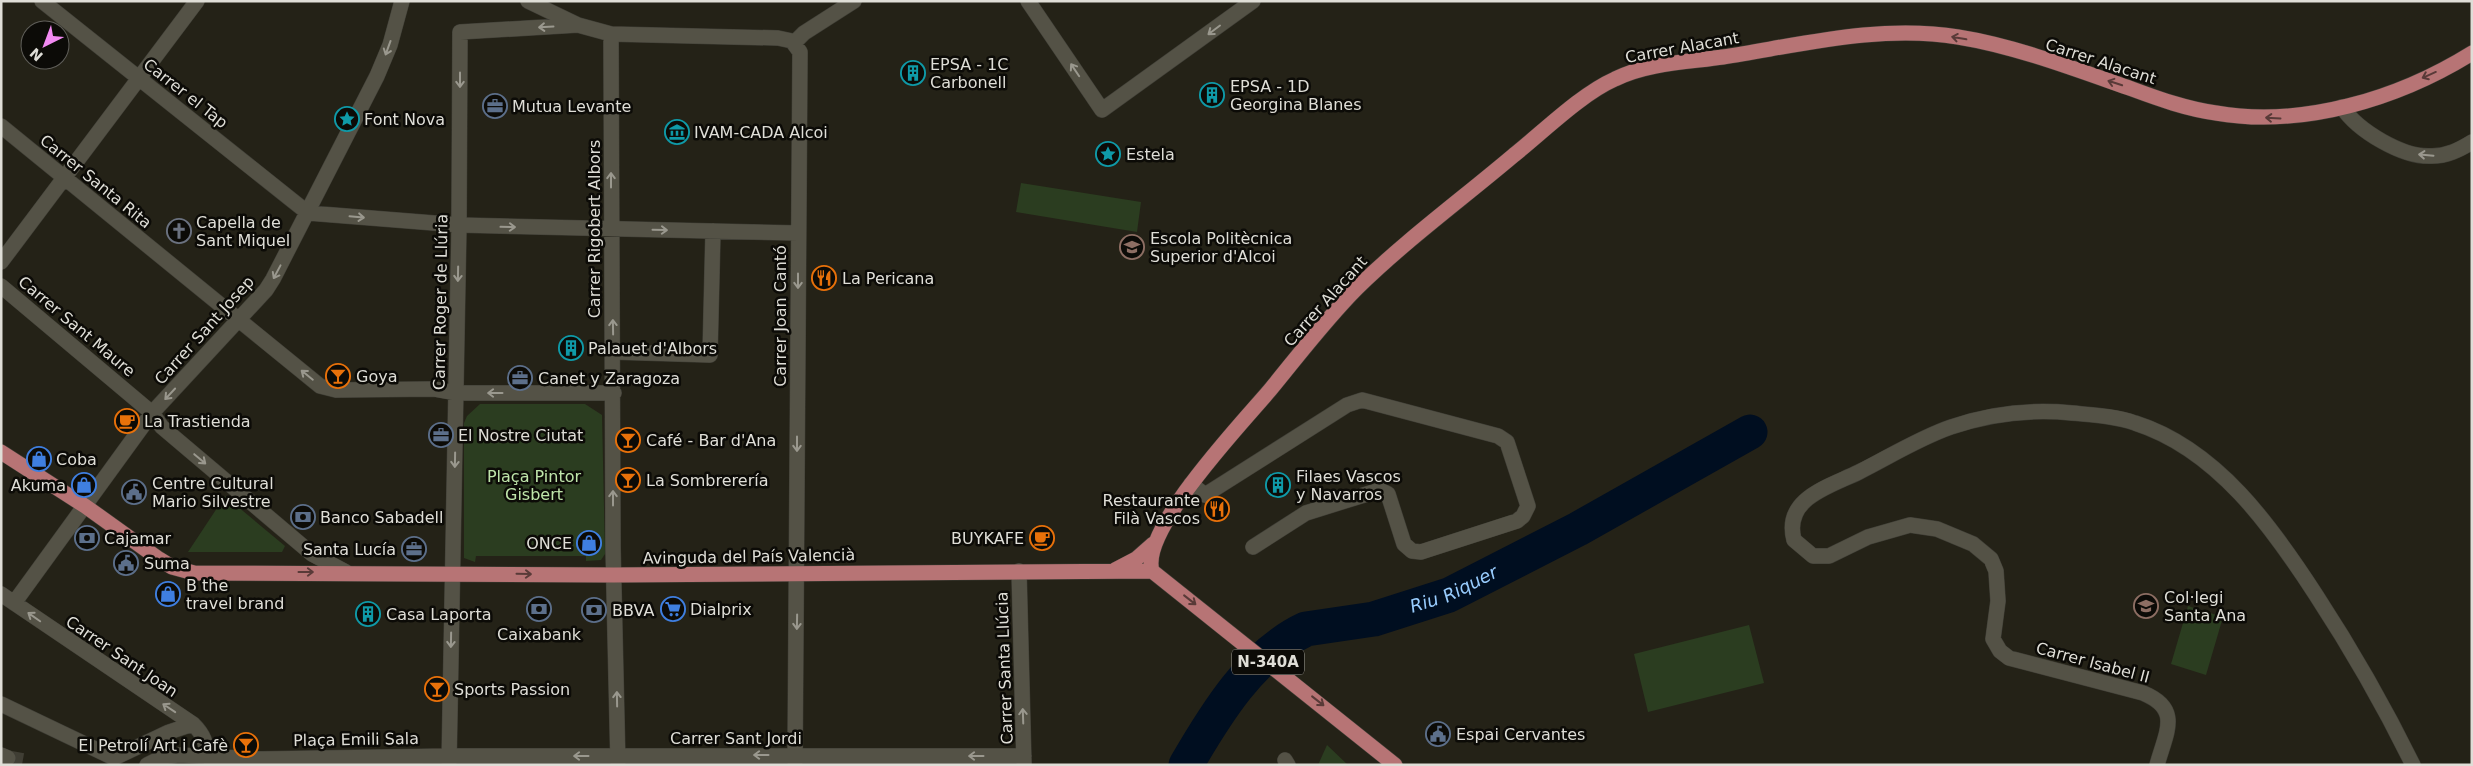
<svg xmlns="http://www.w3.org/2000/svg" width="2473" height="766" font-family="'DejaVu Sans',sans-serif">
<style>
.green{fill:#2b3d20}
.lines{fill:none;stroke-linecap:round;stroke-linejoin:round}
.river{stroke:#000e20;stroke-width:35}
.minor-tunnel{stroke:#403e34;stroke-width:15;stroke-dasharray:15 8;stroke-linecap:butt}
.minor-casing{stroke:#3f3e36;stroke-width:16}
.major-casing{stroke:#3f3e36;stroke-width:16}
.minor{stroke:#545246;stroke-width:15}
.major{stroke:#b77475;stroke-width:15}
.oneway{stroke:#9a988e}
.oneway2{stroke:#593a38}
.labels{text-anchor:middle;stroke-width:5;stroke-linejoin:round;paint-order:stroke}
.shield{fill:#0c0b07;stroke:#a09f99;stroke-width:1}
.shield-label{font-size:15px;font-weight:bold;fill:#dfded7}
.street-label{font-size:16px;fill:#dfded7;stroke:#0c0b07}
.poi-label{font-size:16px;fill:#dfded7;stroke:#0c0b07;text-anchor:start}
.park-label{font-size:16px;fill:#bfe5aa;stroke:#0c0b07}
.water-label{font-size:18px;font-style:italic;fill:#97cbfc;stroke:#0c0b07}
</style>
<rect width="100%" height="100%" fill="#242217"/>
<path class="green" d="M1021,183L1141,202L1137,232L1016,212Z
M480,404H585L602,415L605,554L601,560L586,561V556H476L475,562L464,558V423L467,416Z
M225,496L285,546L282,552H188Z
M2188,606L2223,617L2206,675L2171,664Z
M1749,625L1764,683L1648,712L1634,654Z
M1327,745L1348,765H1318Z"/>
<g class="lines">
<path class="river" id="s1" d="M1186,765C1215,715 1252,654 1306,629L1374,619L1449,595L1578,529L1750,432"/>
<path class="minor-tunnel" d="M8,758L30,762"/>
<defs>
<path id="minor" d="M42,1L308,213L459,225L798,233
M528,1L578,25
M1028,1L1102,110L1253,1
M611,34L613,547L618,765
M794,43L804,33L854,1
M2342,107C2358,131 2403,158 2432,156C2447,156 2459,150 2472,142
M1,126L320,386L336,390L434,389L456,393H614
M1,262L197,1
M1,286L152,413L162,427L312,554L346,572
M613,352L710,355L713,231
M1191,484L1205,495L1347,405L1362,400L1498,436L1507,442L1528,506L1523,516L1517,521L1421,552L1412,551L1404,544L1388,494L1380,490L1306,513L1253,547
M1019,571L1024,765
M1,594L193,724C204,735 206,742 207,757
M14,603L152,413L266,290L273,279L377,76L390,45L402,1
M1,704L114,758L169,732L193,724
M1,755L8,758
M1285,760L1288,765
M147,765L163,757L179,755L261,759L449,756H1024
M449,765L459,225L460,32L578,25L611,34L778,38L792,41L800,52L795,765
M2157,765C2166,732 2182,709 2143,693L2009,658L2000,651L1993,639L1998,601L1996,571L1991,559L1973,544L1937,529L1910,525L1868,537L1829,556H1813L1794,540C1783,498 1829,487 1859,472C1889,457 1919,438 1951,427C1989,414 2032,409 2072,413C2093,415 2115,416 2135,423C2217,449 2272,527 2316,595C2352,650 2384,706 2413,765"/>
<path id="major" d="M1,452L85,506L159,559L172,567L194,573L614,575L1152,571
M1115,570L1136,559L1153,544
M1152,571C1140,530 1242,423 1270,390C1298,356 1326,319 1357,288C1406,240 1462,199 1514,155C1543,132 1581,94 1615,79C1647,63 1688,62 1723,57C1800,45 1880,24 1958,37C2015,46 2078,70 2132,89C2159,99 2187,109 2216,113C2302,128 2398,99 2472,53
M1152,571L1395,765"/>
</defs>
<use href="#minor" class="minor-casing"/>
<use href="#major" class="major-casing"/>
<use href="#minor" class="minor"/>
<use href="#major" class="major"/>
</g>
<defs><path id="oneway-shaft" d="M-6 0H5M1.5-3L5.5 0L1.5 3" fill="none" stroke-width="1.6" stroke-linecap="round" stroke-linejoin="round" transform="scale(1.25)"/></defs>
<g class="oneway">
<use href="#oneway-shaft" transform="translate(546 27) rotate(177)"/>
<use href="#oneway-shaft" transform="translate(1214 30) rotate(143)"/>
<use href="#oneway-shaft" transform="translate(388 48) rotate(110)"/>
<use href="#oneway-shaft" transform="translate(1075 70) rotate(-124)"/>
<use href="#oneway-shaft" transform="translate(460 80) rotate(90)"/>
<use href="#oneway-shaft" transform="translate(2426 155) rotate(-175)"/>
<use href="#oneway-shaft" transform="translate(611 180) rotate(-90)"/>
<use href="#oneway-shaft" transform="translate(357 217) rotate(5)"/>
<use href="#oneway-shaft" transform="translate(508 227) rotate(1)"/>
<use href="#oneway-shaft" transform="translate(660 230) rotate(1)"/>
<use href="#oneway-shaft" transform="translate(277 272) rotate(118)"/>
<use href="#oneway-shaft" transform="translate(458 274) rotate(91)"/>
<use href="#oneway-shaft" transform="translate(798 281) rotate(90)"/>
<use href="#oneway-shaft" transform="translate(613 327) rotate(-91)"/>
<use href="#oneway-shaft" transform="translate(307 375) rotate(-141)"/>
<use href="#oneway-shaft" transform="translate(495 393) rotate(180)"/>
<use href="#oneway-shaft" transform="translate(170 394) rotate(133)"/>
<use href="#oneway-shaft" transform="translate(797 444) rotate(90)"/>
<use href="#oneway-shaft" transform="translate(200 459) rotate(40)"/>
<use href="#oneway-shaft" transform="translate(455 460) rotate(91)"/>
<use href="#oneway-shaft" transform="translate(613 498) rotate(-90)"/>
<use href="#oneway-shaft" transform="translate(34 617) rotate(-145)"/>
<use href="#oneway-shaft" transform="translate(797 622) rotate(91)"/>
<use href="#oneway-shaft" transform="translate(451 640) rotate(91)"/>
<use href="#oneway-shaft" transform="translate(617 699) rotate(-91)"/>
<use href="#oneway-shaft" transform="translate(169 708) rotate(-146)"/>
<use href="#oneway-shaft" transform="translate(1023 716) rotate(-92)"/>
<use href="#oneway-shaft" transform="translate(761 755) rotate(180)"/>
<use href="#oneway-shaft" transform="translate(581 756) rotate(180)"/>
<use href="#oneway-shaft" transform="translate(976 756) rotate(-180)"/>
</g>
<g class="oneway2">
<use href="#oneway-shaft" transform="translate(1959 38) rotate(-170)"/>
<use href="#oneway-shaft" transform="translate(2429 75) rotate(156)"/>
<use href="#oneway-shaft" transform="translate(2115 83) rotate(-162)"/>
<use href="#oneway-shaft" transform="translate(2273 118) rotate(-177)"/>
<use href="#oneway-shaft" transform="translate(306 572)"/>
<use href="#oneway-shaft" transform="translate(524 574) rotate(1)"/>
<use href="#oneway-shaft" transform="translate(1190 600) rotate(38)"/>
<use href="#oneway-shaft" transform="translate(1318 701) rotate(38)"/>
</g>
<defs>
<symbol id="building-ring" viewBox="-11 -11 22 22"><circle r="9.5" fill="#0c0b07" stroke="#0f9aa8" stroke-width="1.5"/><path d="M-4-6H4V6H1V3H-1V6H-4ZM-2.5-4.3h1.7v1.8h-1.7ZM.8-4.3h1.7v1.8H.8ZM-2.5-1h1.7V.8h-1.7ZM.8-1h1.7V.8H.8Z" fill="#0f9aa8"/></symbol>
<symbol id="office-ring" viewBox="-11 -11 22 22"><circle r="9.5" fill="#0c0b07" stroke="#5c6f8a" stroke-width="1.5"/><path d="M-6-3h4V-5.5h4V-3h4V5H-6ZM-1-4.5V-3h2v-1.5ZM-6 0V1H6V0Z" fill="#5c6f8a"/></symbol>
<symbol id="sight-ring" viewBox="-11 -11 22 22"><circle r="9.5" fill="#0c0b07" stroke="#0f9aa8" stroke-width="1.5"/><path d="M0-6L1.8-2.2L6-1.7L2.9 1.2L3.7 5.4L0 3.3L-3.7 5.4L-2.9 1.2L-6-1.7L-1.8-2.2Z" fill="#0f9aa8"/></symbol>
<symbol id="museum-ring" viewBox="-11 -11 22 22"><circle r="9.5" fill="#0c0b07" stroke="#0f9aa8" stroke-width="1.5"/><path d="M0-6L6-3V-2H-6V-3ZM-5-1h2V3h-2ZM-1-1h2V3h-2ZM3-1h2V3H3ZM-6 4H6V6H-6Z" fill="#0f9aa8"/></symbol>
<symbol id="church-ring" viewBox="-11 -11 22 22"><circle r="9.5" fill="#0c0b07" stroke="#6b7280" stroke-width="1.5"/><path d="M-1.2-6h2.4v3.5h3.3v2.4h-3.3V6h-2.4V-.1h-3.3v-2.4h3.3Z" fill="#6b7280"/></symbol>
<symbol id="university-ring" viewBox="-11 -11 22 22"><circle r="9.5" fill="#0c0b07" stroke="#8d6e63" stroke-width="1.5"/><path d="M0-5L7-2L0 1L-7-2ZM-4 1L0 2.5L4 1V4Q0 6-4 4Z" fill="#8d6e63"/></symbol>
<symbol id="restaurant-ring" viewBox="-11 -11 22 22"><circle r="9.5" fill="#0c0b07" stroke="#e8710a" stroke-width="1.5"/><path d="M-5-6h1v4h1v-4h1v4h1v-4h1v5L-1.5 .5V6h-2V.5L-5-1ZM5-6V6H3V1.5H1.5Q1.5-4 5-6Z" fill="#e8710a"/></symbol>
<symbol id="bar-ring" viewBox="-11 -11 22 22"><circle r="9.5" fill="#0c0b07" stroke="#e8710a" stroke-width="1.5"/><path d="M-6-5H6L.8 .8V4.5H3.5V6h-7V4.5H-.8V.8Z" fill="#e8710a"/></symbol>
<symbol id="cafe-ring" viewBox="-11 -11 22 22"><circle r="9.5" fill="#0c0b07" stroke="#e8710a" stroke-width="1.5"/><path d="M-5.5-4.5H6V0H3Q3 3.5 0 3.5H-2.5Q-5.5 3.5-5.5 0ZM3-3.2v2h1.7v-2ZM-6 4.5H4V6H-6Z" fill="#e8710a"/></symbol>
<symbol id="shop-ring" viewBox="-11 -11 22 22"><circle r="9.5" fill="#0c0b07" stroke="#3f7fe0" stroke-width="1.5"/><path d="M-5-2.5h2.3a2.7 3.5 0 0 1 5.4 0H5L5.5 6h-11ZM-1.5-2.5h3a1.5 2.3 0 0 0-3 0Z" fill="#3f7fe0"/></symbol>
<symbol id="civic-ring" viewBox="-11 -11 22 22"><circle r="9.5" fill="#0c0b07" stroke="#5c6f8a" stroke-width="1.5"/><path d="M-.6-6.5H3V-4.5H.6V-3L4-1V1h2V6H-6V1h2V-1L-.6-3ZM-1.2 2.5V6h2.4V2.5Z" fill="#5c6f8a"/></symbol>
<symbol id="bank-ring" viewBox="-11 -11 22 22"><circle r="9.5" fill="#0c0b07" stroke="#5c6f8a" stroke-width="1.5"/><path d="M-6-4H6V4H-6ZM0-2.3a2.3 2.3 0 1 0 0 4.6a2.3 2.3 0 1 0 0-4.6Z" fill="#5c6f8a"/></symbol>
<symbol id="school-ring" viewBox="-11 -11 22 22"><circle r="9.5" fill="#0c0b07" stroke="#8d6e63" stroke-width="1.5"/><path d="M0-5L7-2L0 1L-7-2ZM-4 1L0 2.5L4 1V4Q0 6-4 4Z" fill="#8d6e63"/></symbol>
<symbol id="supermarket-ring" viewBox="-11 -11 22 22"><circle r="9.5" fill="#0c0b07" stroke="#3f7fe0" stroke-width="1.5"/><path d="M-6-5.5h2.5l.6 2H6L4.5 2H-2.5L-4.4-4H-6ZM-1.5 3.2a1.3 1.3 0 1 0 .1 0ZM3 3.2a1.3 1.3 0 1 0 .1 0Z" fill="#3f7fe0"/></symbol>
</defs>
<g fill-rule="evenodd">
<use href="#building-ring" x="899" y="59" width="28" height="28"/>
<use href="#building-ring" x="1198" y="81" width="28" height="28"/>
<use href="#office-ring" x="481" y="92" width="28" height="28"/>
<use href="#sight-ring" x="333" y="105" width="28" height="28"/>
<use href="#museum-ring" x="663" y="118" width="28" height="28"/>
<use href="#sight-ring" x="1094" y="140" width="28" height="28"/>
<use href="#church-ring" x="165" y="217" width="28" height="28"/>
<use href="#university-ring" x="1118" y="233" width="28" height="28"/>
<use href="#restaurant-ring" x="810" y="264" width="28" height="28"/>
<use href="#building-ring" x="557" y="334" width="28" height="28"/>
<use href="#bar-ring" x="324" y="362" width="28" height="28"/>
<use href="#office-ring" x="506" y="364" width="28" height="28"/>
<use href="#cafe-ring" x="113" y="407" width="28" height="28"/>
<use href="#office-ring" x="427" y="421" width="28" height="28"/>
<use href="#bar-ring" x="614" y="426" width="28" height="28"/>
<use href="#shop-ring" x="25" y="445" width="28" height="28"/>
<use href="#bar-ring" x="614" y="466" width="28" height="28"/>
<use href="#shop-ring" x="70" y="471" width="28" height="28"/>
<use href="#building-ring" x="1264" y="471" width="28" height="28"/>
<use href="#civic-ring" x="120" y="478" width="28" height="28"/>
<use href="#restaurant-ring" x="1203" y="495" width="28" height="28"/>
<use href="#bank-ring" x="289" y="503" width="28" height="28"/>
<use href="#bank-ring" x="73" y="524" width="28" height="28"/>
<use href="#cafe-ring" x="1028" y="524" width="28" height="28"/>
<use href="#shop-ring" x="575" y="529" width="28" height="28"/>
<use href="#office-ring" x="400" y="535" width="28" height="28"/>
<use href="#civic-ring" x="112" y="549" width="28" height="28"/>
<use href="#shop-ring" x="154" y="580" width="28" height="28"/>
<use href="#school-ring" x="2132" y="592" width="28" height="28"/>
<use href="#bank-ring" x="525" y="595" width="28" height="28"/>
<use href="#supermarket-ring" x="659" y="595" width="28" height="28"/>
<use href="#bank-ring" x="580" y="596" width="28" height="28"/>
<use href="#building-ring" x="354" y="600" width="28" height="28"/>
<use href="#bar-ring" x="423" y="675" width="28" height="28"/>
<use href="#civic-ring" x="1424" y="720" width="28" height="28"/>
<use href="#bar-ring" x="232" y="731" width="28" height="28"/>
</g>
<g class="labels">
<rect class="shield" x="1232" y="649.5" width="72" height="25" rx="4"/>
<g class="shield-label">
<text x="1268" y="667">N-340A</text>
</g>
<g class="street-label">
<text transform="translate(1682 47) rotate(-10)" y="6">Carrer Alacant</text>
<text transform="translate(2101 61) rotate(18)" y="6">Carrer Alacant</text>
<text transform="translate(186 93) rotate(38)" y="6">Carrer el Tap</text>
<text transform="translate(96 181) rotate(39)" y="6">Carrer Santa Rita</text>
<text transform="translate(594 229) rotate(-90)" y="6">Carrer Rigobert Albors</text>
<text transform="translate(1325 301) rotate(-48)" y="6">Carrer Alacant</text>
<text transform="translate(440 302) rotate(-89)" y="6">Carrer Roger de Llúria</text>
<text transform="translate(780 316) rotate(-90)" y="6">Carrer Joan Cantó</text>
<text transform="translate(77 326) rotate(40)" y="6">Carrer Sant Maure</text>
<text transform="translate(204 330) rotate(-48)" y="6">Carrer Sant Josep</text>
<text transform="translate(749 556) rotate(-1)" y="6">Avinguda del País Valencià</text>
<text transform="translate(122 656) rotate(34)" y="6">Carrer Sant Joan</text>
<text transform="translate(2093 662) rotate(15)" y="6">Carrer Isabel II</text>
<text transform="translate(1004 668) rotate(-92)" y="6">Carrer Santa Llúcia</text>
<text x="736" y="744">Carrer Sant Jordi</text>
<text transform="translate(356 739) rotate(-1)" y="6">Plaça Emili Sala</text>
</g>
<g class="poi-label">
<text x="930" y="70">EPSA - 1C<tspan x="930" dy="18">Carbonell</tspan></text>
<text x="1230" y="92">EPSA - 1D<tspan x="1230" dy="18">Georgina Blanes</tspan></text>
<text x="512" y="112">Mutua Levante</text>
<text x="364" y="125">Font Nova</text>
<text x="694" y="138">IVAM-CADA Alcoi</text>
<text x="1126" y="160">Estela</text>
<text x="196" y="228">Capella de<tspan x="196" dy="18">Sant Miquel</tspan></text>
<text x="1150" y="244">Escola Politècnica<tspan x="1150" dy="18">Superior d'Alcoi</tspan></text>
<text x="842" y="284">La Pericana</text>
<text x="588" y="354">Palauet d'Albors</text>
<text x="356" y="382">Goya</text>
<text x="538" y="384">Canet y Zaragoza</text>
<text x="144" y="427">La Trastienda</text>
<text x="458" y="441">El Nostre Ciutat</text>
<text x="646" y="446">Café - Bar d'Ana</text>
<text x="56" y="465">Coba</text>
<text x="1296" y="482">Filaes Vascos<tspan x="1296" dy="18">y Navarros</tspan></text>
<text x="646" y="486">La Sombrerería</text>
<text x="152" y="489">Centre Cultural<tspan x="152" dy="18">Mario Silvestre</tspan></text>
<text x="66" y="491" text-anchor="end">Akuma</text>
<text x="1200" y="506" text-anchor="end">Restaurante<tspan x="1200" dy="18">Filà Vascos</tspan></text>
<text x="320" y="523">Banco Sabadell</text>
<text x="104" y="544">Cajamar</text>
<text x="1024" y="544" text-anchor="end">BUYKAFE</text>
<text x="572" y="549" text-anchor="end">ONCE</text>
<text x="396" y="555" text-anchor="end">Santa Lucía</text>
<text x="144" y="569">Suma</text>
<text x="186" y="591">B the<tspan x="186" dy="18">travel brand</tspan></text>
<text x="2164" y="603">Col·legi<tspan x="2164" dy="18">Santa Ana</tspan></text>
<text x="690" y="615">Dialprix</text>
<text x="612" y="616">BBVA</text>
<text x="386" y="620">Casa Laporta</text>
<text x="539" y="640" text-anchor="middle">Caixabank</text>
<text x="454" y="695">Sports Passion</text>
<text x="1456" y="740">Espai Cervantes</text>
<text x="228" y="751" text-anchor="end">El Petrolí Art i Cafè</text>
</g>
<g class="park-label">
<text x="534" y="482">Plaça Pintor<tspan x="534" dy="18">Gisbert</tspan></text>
</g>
<g class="water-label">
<text dy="6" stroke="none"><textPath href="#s1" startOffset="338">Riu Riquer</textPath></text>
</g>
</g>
<rect width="2473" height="766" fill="none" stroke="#dfded7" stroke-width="5"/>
<g transform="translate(45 45) rotate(222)"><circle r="24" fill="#0c0b07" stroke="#605f5a"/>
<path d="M0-4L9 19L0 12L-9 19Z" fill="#f28af2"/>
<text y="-8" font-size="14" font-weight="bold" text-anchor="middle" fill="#dfded7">N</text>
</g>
</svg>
